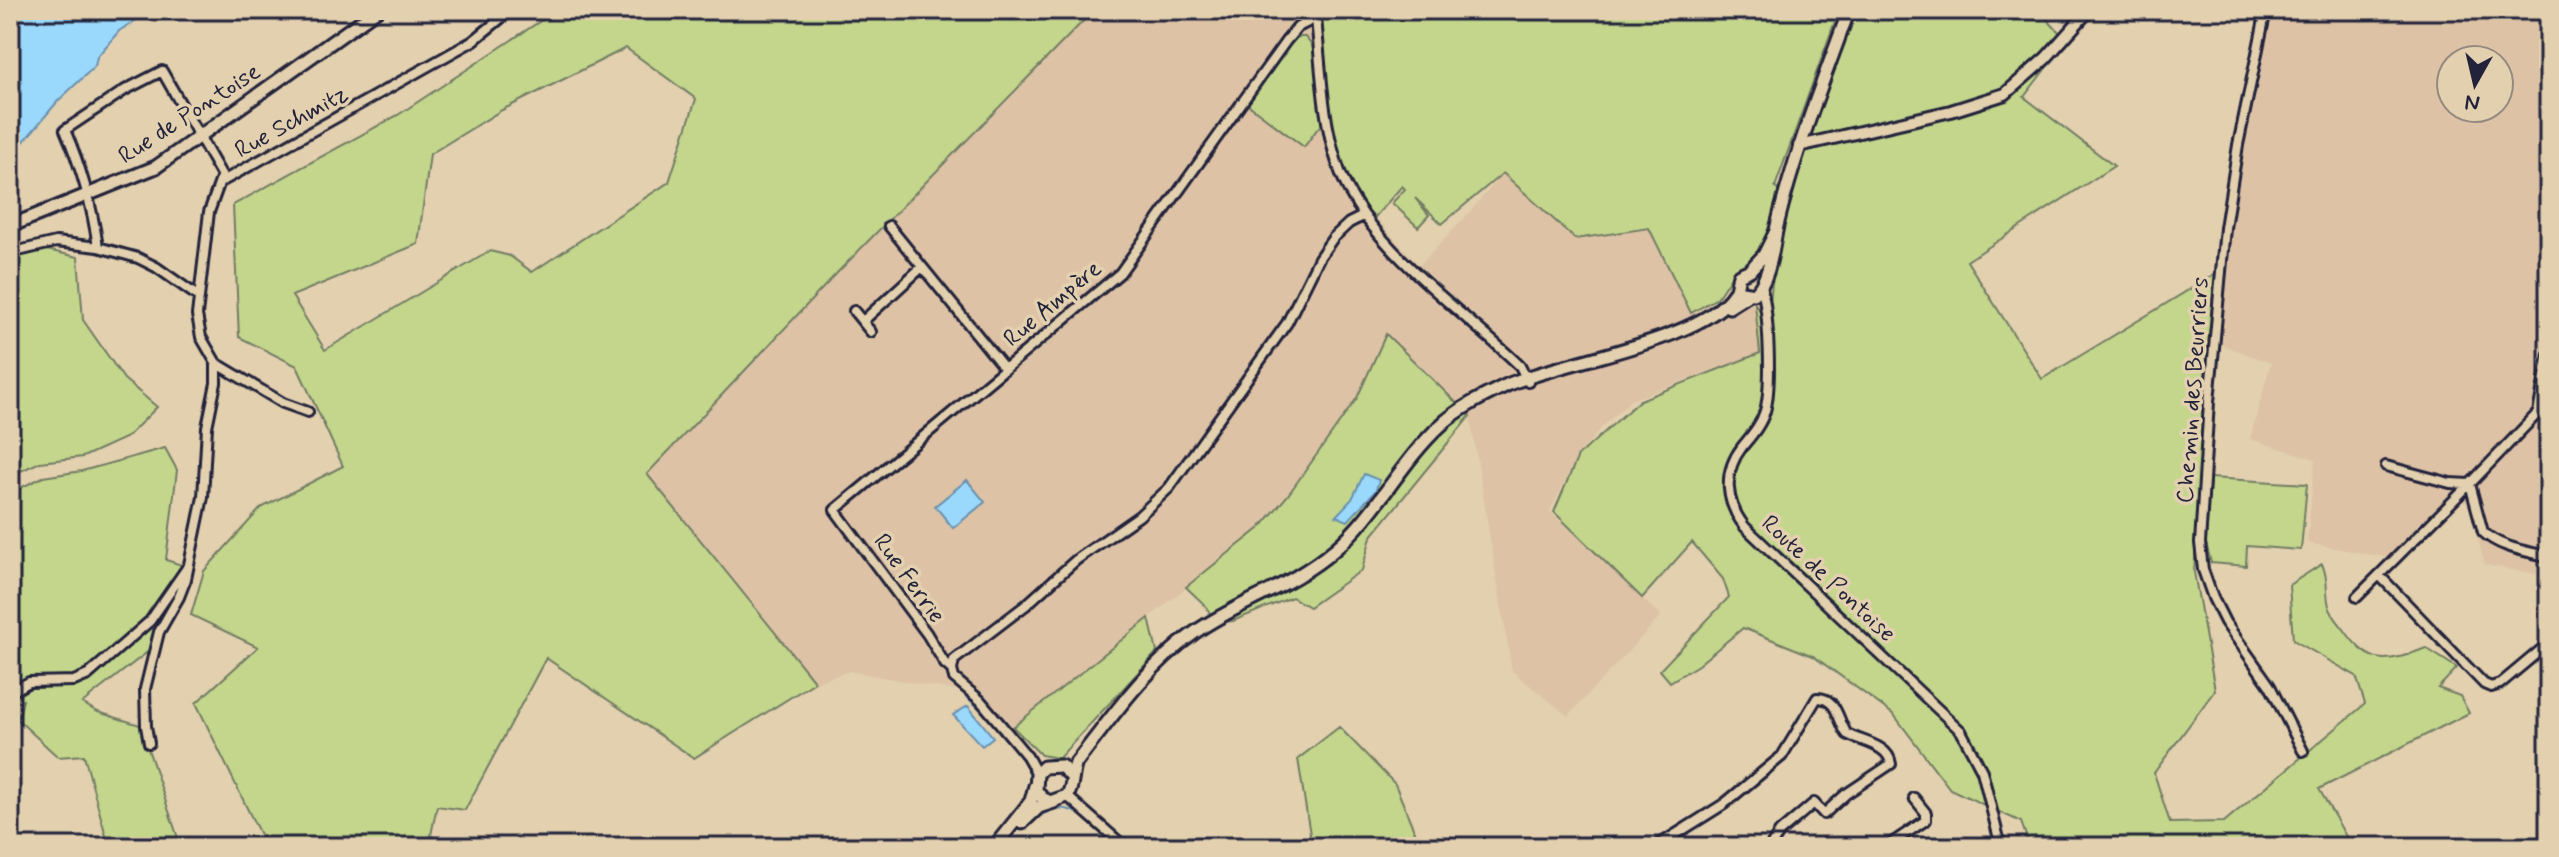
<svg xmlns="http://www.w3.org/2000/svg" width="2559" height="857" font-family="Mynerve,sans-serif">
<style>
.built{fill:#ddc2a5;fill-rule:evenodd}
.green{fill:#c3d68c;stroke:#727c64;stroke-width:2;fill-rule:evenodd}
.water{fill:#9ad9fb;stroke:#6a90ae;stroke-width:2}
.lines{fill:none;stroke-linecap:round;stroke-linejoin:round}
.stream{stroke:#6a90ae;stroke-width:2}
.minor-casing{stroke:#22223b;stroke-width:14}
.tertiary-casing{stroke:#22223b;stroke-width:16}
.secondary-casing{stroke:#22223b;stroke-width:17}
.minor{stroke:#e2d0ae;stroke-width:8}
.tertiary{stroke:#e2d0ae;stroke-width:10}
.secondary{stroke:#e2d0ae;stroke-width:11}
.labels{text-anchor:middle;stroke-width:7;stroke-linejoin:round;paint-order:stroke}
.street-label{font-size:24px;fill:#22223b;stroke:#e2d0ae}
</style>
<rect width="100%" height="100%" fill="#e2d0ae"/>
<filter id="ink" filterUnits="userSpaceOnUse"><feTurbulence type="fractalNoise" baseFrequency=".0125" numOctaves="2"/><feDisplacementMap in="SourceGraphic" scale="16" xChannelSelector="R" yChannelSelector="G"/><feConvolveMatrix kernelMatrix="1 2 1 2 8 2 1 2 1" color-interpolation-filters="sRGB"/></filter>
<g filter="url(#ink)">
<path class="built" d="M1094,10H1309L1328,126L1358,205L1375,217L1419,266L1462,221L1503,173L1575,239L1649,228L1691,313L1755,304L1760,353L1631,400L1601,428L1578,456L1550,511L1661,616L1568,716L1512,671L1470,416L1386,334L1357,398L1288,495L1260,528L1013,727L971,687L952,690L850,671L815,682L647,475L837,273Z
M2271,10H2549V249L2539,285V293L2549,300V560L2538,574L2485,565L2469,506L2456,494L2390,558L2307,543L2315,459L2250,439L2271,363L2220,344L2228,227L2238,160ZM2451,60H2499V108H2451Z"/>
<path class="green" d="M557,10H1094L837,273L647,474L815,682L694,758L546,658L465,810L437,806L431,835L446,847H266L196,703L258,647L191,615L204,571L261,508L343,466L297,366L239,337L233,205L398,115ZM626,48L696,99L669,182L532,272L510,256L490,251L325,350L292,296L418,244L430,154L502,110Z
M1309,10H1839L1775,187L1780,193L1759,256L1731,277L1717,298L1691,313L1649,228L1575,239L1503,173L1442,224L1415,198L1429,215L1418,227L1392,203L1405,189L1402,186L1375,217L1358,206L1328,126L1318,128L1304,147L1246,103L1290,41L1296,37H1305L1315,49Z
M1856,10H2038L2059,32L2071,35L2024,97L2114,166L1967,261L2042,379L2215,274L2202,411L2205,418L2194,572L2215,690L2154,773L2170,823L2224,822L2365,704L2356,676L2293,640L2289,585L2322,564C2329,579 2325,591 2329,606C2331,615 2341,625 2346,632C2371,668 2390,662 2426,648L2457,668L2438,688L2460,696L2469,713L2319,789L2352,847H2030L2021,822L1950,789L1894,715L1813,656L1743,628L1698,665L1670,682L1660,670L1729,597L1723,579L1692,542L1642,598L1554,512L1578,456L1640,400L1760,353L1755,304L1762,312L1772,315L1770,303L1772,283L1798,164L1803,149L1826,134L1809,139Z
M42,249L78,257L83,320L124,379L157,407L127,437L83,457L40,462L10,476V260Z
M1386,334L1470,416L1371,537L1362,570L1309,607L1292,597L1233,621L1215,623L1206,606L1186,587L1260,528L1288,495L1357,398Z
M165,448L177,470L166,560L185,566L150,650L82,703L98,712L140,725L181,847H109L84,755L58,757L18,720L23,700L10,705V493L43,477L82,471Z
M2210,478L2307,484L2301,550L2247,546L2246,566L2211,563L2206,543Z
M1149,618L1157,652L1059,758L1041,755L1013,727Z
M1339,727L1395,784L1421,847H1312L1298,759Z"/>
<path class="water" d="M24,10H152L119,31L97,57L95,66L58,101L10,158V19Z
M1364,474L1379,480L1376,490L1348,521L1336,516L1352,499Z
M967,480L985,502L953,528L935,506Z
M968,706L993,737L982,746L953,715Z"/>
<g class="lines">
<path class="stream" d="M966,697C981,708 1025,757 1029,773C1030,778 1029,782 1029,786
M1027,827C1051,804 1066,802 1092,823"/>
<defs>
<path id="minor" d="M2266,10L2238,145L2225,228L2209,402L2200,543L2203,570L2213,598L2225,622L2270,686L2303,751
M221,182L473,41L511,10
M889,226L1005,369
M98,247C92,205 82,169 65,130L125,90L162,71L222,176L209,212L197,315L201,337L216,363V383L207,427L203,497L186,579L179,597L159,632L145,689L146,726L149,743
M10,253L56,242L98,247L138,258L156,267L199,297
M1761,286C1769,311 1772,386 1765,411C1761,425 1751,436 1742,447C1722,473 1726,503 1745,527L1961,731L1982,771L2001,847
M854,311L871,332
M863,321L922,267
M216,363L283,403L308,412
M2386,466L2450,483L2470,484L2538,413L2549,354
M2470,484L2483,532C2500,548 2527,551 2549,557
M2379,575L2484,684L2491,687L2500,684L2549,643
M2357,597L2470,484
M952,670L945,664L927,634L835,510L1120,273L1286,41L1298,27L1316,18C1321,66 1322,117 1337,163C1362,243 1460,308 1520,366L1528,382
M10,693L29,682L74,681L88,675L150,621L186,569
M1037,774L1027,756L980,700L954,678L952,670L954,660L1026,605L1076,560L1139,516L1169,488L1287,323L1319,258L1333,238L1349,223L1363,216
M1067,796L1125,847
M1657,846L1724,804L1782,756L1817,698C1838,698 1837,720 1847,734C1862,742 1889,745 1891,764L1846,794L1824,814L1814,803L1780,832L1770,847
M1886,847L1926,820V813L1914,798"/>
<path id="tertiary" d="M1799,146L1951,111L2005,94L2046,58L2089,10"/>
<path id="secondary" d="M10,226L156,167L377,10
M1742,292L1754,294C1770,282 1773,244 1777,226C1795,151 1823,82 1849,10
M1729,307L1748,295
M1070,775L1061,766L1044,767L1037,774L1036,790L1042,798L1050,802L1067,796C1074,786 1071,775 1076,763C1111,718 1146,667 1194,633C1238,602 1293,586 1334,550C1376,515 1400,463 1440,426C1459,408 1484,396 1507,385C1561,361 1705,341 1734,293C1738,287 1737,281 1739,275L1750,270L1764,255L1776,231
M1022,823L1039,807L1054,802
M994,847L1031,801L1035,786"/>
</defs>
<use href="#minor" class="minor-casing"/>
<use href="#tertiary" class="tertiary-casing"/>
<use href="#secondary" class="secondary-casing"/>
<use href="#minor" class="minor"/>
<use href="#tertiary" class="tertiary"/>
<use href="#secondary" class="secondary"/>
</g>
</g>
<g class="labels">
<g class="street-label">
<text transform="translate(189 113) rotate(-33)" y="8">Rue de Pontoise</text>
<text transform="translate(291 121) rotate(-29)" y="8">Rue Schmitz</text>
<text transform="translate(1052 303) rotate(-40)" y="8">Rue Ampère</text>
<text transform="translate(2192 390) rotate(-86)" y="8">Chemin des Beurriers</text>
<text transform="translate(910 578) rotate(54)" y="8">Rue Ferrie</text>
<text transform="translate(1829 578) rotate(43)" y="8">Route de Pontoise</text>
</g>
</g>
<rect width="2559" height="857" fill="none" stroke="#e2d0ae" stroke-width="40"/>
<rect x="20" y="20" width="2519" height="817" fill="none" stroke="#22223b" stroke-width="3" filter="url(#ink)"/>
<g transform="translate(2475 84) rotate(188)"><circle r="38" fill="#e2d0ae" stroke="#958a80" stroke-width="2"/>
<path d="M0-6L14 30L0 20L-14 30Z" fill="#22223b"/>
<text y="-12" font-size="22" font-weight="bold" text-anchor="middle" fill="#22223b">N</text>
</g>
</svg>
